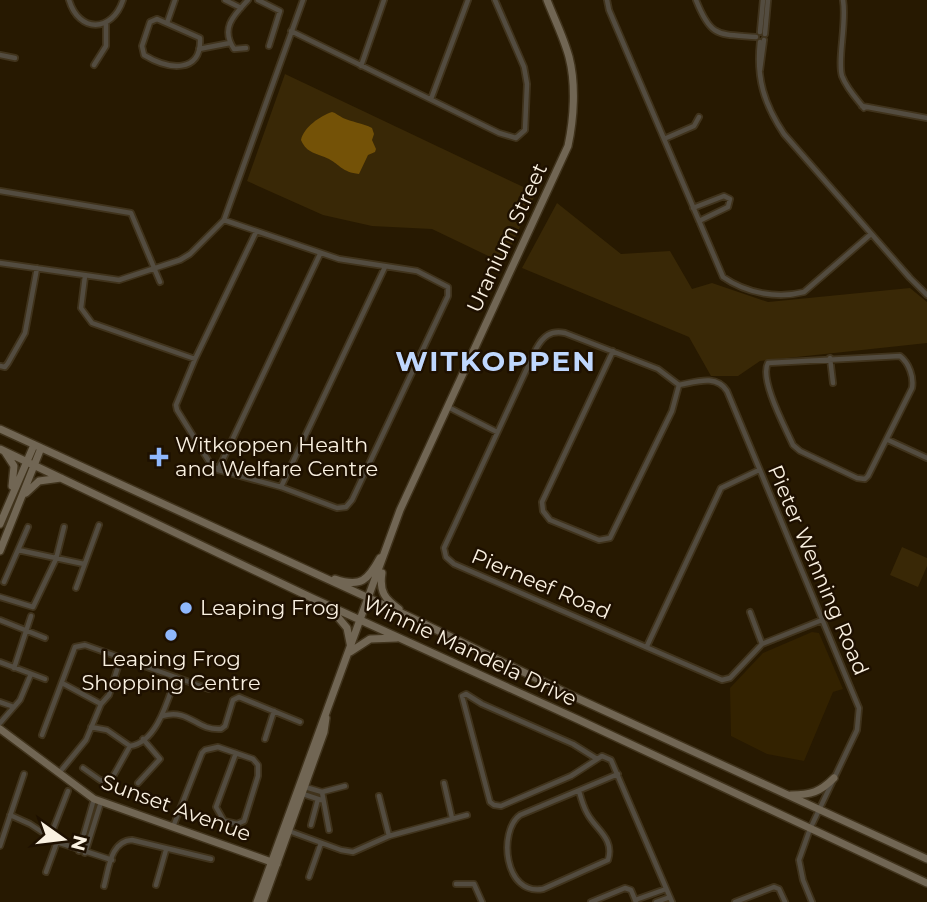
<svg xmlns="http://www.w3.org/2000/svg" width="927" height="902" font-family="Montserrat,sans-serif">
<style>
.built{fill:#320}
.green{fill:#392806}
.water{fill:#745207}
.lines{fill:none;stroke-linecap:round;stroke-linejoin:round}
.street-casing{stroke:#40331c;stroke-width:8}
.secondary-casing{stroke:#40331c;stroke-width:10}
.street{stroke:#534c40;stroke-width:4.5}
.secondary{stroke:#716654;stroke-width:7}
.poi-dot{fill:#8fb8fd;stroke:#1e1000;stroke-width:2.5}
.labels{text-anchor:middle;stroke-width:5;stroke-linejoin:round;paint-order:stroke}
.street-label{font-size:21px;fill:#faf1e1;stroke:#1e1000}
.poi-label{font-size:21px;fill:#faf1e1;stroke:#1e1000;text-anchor:start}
.district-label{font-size:28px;font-weight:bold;letter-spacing:2px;fill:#bfd7fe;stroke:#1e1000}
</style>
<rect width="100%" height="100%" fill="#271901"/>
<path class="built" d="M812,632L819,633L843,689L833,692L804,761L767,754L731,736L730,688L763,653Z"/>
<path class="green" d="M285,74L536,193L503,263L432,229L372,226L323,215L247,181Z
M557,203L621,254L670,251L692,289L712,283L768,302L910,288L927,302V343L760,361L738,376H711L689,337L522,268Z
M902,547L927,558V566L918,587L890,575Z"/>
<path class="water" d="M332,112C336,113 339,116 343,118C351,122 363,123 372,128L374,134L372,140L376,149L375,152L368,155L359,174C342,172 340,165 329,159C317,153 307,154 301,140C304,127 320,116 332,112Z"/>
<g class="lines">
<defs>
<path id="street" d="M69,0C79,33 112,33 123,0
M225,0L241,8
M258,0L280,11L269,46
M607,0L609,10L723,277C746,293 777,299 804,292L871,234
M696,0C711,38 718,34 756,37
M843,0C847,23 837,60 842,76C847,89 856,98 864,108
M157,19L200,38C202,75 167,69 144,55L142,46L150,22Z
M167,23L175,0
M291,31L499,133L516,138L525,130L527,84L524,67L495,0
M760,32L763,0
M765,34L768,0
M760,42C756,78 764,104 784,134L910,278L927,295
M246,48L234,49C220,28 234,15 248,0
M199,49L230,43
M0,55L15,58
M94,65L106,46V24
M361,66L384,0
M760,70L764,40
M431,99L468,0
M862,106L927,118
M664,139L694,126L699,117
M0,191L131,213L160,282
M693,208L724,196L730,199L728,207L699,221
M224,220L339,259L417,271L448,287V296L352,500L346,507L337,508L281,487L218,470L210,463L177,410L176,405L195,359L256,232
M0,263L119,280L180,260L190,254L224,220L303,0
M85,276L81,308L92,323L195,359
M613,351L542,502L543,511L550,520L599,540L610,538L672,411L679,385
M900,356C909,363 914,377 912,388L868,476L865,479L857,478L800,451L793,445C785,427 759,379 768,363Z
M830,358L833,383
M0,366L5,367L8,363L25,333L37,268
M679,385L658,369L565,333C551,330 543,336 536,349L444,548L446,557L454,564L722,680L730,678L762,644L822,620
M679,385C696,382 716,374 727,391L859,708L857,730L810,829L799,860L803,880L812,902
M448,407L497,432
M888,440L927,458
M218,470L320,254
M281,487L385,267
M18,550L84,564
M4,582L28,527
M76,588L99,525
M0,597L33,607L56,559L64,527
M750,612L762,644
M0,620L45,638
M647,646L721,488L759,470
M0,662L45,679
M14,668L31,616
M62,683L101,704
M0,702L14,707
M162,716C190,708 196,731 221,729L225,726L233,700L239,697L300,722
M0,723L20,700L31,674
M91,727L107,730L130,746
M42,735L75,647L85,645L209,689
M265,739L274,711
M597,759L573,744L482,704L466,694L462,696L490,802L494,805L501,806L571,776L602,756L611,760L672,902
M83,768L100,780L108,782L111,780L130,746C157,743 168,699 176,677
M59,773L86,740L101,704L109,695L121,657
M138,783L160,759L143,739
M444,783L452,818
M305,787L322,792L345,786
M579,791C581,798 583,806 587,813C595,829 615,838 608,860L543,889C504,896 498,831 520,815L618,774
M322,792L329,830
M303,794L321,800
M379,796L389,836
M10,815L30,824L57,842L112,860
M311,825L318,799
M173,827L202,753L205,750L218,747L253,759L258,765V776L244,821L237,824L224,821L216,807L236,753
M289,831L341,850L353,852L389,836L467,815
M50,837L68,791
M0,846L24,774
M79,851L94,799
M85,853L101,802
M46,872L57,842
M309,877L321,843
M456,884H474L482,902
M156,885L166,850
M104,886C109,869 110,841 132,840L211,859
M635,900L666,889
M591,902L625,888L631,890L636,902
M656,902L670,897
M735,902L774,887L779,889L785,902"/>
<path id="secondary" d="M0,429L410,617L579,699L927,859
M0,449L312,598L577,719L927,883
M5,452L14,466L12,486
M26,493L39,481L61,478
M0,524L34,445
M0,551L41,448
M382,573C379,592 385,599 399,609
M335,579C361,588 368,580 380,558
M332,610L347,628L351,648
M350,652L370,639L397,638
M0,729L94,799L277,864
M791,795C811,795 820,792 834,778
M257,902L400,510L568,146C574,118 576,84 569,57C564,38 554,18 547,0
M263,902L324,732L326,718"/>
</defs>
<use href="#street" class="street-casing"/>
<use href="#secondary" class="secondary-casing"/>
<use href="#street" class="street"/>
<use href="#secondary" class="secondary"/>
</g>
<g class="poi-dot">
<path d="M155.5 446.5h7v7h7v7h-7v7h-7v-7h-7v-7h7z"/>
<circle cx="186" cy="608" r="7"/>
<circle cx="171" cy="635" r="7"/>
</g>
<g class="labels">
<g class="street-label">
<text transform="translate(507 238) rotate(-65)" y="7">Uranium Street</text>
<text transform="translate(818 570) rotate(67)" y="7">Pieter Wenning Road</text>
<text transform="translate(541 584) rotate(23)" y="7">Pierneef Road</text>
<text transform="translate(470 651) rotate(25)" y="7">Winnie Mandela Drive</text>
<text transform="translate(176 808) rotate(20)" y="7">Sunset Avenue</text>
</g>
<g class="poi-label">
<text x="175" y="452">Witkoppen Health<tspan x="175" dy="24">and Welfare Centre</tspan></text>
<text x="200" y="615">Leaping Frog</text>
<text x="171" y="666" text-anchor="middle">Leaping Frog<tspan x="171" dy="24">Shopping Centre</tspan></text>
</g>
<g class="district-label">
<text x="496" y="371">WITKOPPEN</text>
</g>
</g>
<g transform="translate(63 839) rotate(104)" stroke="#1e1000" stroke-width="5" paint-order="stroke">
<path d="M0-5L12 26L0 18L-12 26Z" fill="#faf1e1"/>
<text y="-10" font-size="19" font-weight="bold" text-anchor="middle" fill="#faf1e1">N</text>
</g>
</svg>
